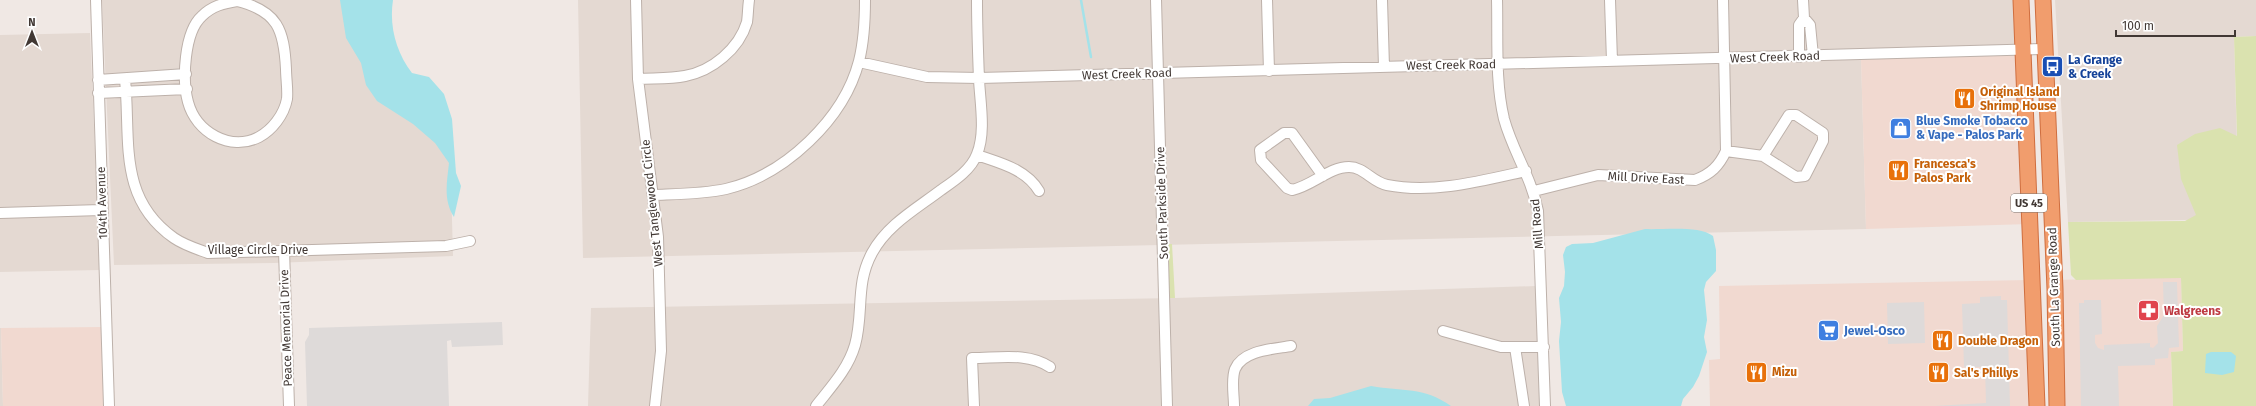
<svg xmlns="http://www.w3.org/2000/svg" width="2256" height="406" font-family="'Fira Sans',sans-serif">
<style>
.residential{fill:#e4d9d2}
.commercial{fill:#f1d9d0}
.green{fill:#dae2af}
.parking{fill:#dedad9}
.water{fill:#a4e2e9}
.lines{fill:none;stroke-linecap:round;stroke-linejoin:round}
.stream{stroke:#a4e2e9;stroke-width:2.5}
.minor-casing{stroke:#bdb1aa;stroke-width:12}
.highway-casing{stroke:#cf6e3f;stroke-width:17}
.minor{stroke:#fff;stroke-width:10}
.highway{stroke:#f19d6d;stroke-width:15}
.labels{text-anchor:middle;stroke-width:4;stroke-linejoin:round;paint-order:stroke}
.shield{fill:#fff;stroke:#7a7471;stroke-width:1}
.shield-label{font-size:11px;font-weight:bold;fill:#413834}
.street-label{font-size:12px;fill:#413834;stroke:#fff}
.transit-label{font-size:12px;font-weight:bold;fill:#164399;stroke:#fff;text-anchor:start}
.food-label{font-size:12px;font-weight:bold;fill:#c56008;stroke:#fff;text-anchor:start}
.shop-label{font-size:12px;font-weight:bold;fill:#366cbe;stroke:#fff;text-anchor:start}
.health-label{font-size:12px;font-weight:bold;fill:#be3a42;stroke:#fff;text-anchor:start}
</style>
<rect width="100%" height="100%" fill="#f0e8e4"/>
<path class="residential" d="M102,0H370L450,148L453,256L274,263L114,265Z
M578,0H2023L2025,48L1861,59L1866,229L583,258Z
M2055,0H2256V36L2234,37L2239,219L2068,222Z
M90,33L100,270L0,272V35Z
M1536,286L1540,406H588L591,308L1175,298Z
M0,328H1L3,406H0Z"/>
<path class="commercial" d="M2022,55L2029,224L1866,229L1861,59Z
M2181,277L2183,351L2171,352L2173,406H2058L2055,280Z
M2029,280L2034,406H1710L1709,360L1720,359L1719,286Z
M103,327L105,406H3L1,328Z"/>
<path class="green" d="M2256,36V406H2173L2171,352L2183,351L2181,278L2076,280L2071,275L2068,222L2185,221L2196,215L2181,179L2177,145L2195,134L2220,128L2237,136L2234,37Z
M1167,244H1172L1175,298H1168Z"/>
<path class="parking" d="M2163,282H2177L2179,347L2169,348L2168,358L2155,359V365L2118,366L2119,406H2081L2079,303H2084V300H2101L2102,334L2095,335V343L2098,348L2104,350V345L2150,343V347L2153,348L2158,343L2157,326L2164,315Z
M2001,296V300H2007L2010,406H1934L1986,403L1985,367H1964L1962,304L1980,303V297Z
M1924,302L1925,343L1888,344L1887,303Z
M502,322L503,345L452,347L451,340L447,341L449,406H307L305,342L309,335V328Z"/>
<path class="water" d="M340,0H393C389,26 396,52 412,73L429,77L444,94L452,119L456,173L461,186L454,217C443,200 447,182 449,163L435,143L413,124L377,101L366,85L361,63L346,38Z
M1645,229C1663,230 1699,225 1713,236L1716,250V271L1706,282L1704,290L1707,320L1704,337L1707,352L1699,376L1693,387L1683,399L1681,406H1566L1562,392L1559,341L1561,322L1559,298L1564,286L1565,272L1563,255L1566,247L1572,244L1593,243Z
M2211,352H2231L2236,356L2234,372L2222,375L2205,373L2206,354Z
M1371,386C1403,392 1423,386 1451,406H1308L1314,399L1330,398Z"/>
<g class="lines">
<path class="stream" d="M1081,0L1091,57"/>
<defs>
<path id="minor" d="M96,0L109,406
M636,0L638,79L658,237L661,351L655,406
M1156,0L1167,406
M1267,0L1269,71
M1382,0L1384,67
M1497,0C1498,39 1495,81 1504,119C1513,152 1531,176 1538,211L1545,406
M1610,0L1612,61
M237,1C278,11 284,30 286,69C286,78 288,90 287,99C284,115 272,130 259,137C230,152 196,132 188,102C182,80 184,32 202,16C212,6 224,3 237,1Z
M1804,18L1810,25L1813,56
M1799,57V25L1804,18L1803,0
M859,62L927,77L979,78L2045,49
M125,79C131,140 117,198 174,238C184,245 197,249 208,253L446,246L470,241
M638,79C653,78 670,79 685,76C712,71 739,49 747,22C748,15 748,7 749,0
M98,80L186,74
M98,93L187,89
M1726,151L1763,156L1796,177L1805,176L1823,141V133L1796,115H1789L1763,156
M977,155C1000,163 1026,169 1039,191
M1323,176L1292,133H1284L1260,150L1261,160L1287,188L1292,190C1312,186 1329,167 1349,167C1364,167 1372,182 1387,185C1433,194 1481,181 1526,171
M1534,191L1598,175L1695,180C1711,174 1719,166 1726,151L1723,0
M654,195C678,194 703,194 726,189C785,175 844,119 859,61C864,41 865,20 865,0
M0,213L101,210
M284,250L289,406
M1443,331L1501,347H1544
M1515,347L1524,406
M816,406C831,387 848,369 855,345C864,313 855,284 872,253C887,225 916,209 941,190C954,181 971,170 977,154C986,132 980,102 979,79C978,53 977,26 977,0
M974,406L972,358C998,358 1028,352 1050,367
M1234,406C1234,395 1231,379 1235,369C1243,350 1274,349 1291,346"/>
<path id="highway" d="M2021,0L2037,406
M2043,0L2055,289L2057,406"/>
</defs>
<use href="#minor" class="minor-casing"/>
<use href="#highway" class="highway-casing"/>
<use href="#minor" class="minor"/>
<use href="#highway" class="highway"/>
</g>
<defs>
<symbol id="bus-square" viewBox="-11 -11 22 22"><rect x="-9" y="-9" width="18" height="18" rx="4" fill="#1a4fb4" stroke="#fff"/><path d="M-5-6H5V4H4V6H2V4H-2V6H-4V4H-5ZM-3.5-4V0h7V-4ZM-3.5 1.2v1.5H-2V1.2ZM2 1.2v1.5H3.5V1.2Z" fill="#fff"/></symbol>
<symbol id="restaurant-square" viewBox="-11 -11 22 22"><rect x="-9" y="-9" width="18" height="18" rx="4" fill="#e8710a" stroke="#fff"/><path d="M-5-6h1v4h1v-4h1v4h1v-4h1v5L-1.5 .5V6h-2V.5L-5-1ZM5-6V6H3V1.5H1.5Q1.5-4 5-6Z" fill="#fff"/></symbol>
<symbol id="shop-square" viewBox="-11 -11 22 22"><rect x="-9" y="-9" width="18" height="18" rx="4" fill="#3f7fe0" stroke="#fff"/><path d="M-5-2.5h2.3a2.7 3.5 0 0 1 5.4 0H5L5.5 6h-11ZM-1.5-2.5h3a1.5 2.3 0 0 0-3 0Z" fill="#fff"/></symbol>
<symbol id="pharmacy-square" viewBox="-11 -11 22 22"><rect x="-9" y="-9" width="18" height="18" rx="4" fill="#e0444e" stroke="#fff"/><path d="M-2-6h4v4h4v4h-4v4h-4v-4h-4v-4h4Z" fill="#fff"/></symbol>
<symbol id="supermarket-square" viewBox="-11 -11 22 22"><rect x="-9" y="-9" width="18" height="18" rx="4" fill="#3f7fe0" stroke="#fff"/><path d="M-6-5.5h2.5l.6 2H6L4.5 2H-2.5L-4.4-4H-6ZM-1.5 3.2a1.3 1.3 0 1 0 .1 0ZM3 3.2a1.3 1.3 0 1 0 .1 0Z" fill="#fff"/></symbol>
</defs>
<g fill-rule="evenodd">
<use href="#bus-square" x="2040" y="54" width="25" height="25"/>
<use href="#restaurant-square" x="1952" y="86" width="25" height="25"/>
<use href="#shop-square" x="1888" y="116" width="25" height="25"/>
<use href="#restaurant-square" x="1886" y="158" width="25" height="25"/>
<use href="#pharmacy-square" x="2136" y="298" width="25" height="25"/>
<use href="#supermarket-square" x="1816" y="318" width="25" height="25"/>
<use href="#restaurant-square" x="1930" y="328" width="25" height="25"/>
<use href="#restaurant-square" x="1744" y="360" width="25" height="25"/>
<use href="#restaurant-square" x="1926" y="360" width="25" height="25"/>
</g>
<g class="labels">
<rect class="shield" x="2011" y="194" width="36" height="18" rx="3"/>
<g class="shield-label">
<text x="2029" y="207">US 45</text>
</g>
<g class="street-label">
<text transform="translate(1775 57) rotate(-2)" y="4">West Creek Road</text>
<text transform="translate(1451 65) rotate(-1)" y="4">West Creek Road</text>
<text transform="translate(1127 74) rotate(-2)" y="4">West Creek Road</text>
<text transform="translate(1646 178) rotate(3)" y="4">Mill Drive East</text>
<text transform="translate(102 203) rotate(-92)" y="4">104th Avenue</text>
<text transform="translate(652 203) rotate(-96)" y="4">West Tanglewood Circle</text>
<text transform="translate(1162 203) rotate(-92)" y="4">South Parkside Drive</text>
<text transform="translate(1537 224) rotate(-95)" y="4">Mill Road</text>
<text x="258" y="254">Village Circle Drive</text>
<text transform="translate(2054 287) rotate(-92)" y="4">South La Grange Road</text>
<text transform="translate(286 328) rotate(-92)" y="4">Peace Memorial Drive</text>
</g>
<g class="transit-label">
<text x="2068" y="64">La Grange<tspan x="2068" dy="14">&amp; Creek</tspan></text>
</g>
<g class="food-label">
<text x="1980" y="96">Original Island<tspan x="1980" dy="14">Shrimp House</tspan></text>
<text x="1914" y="168">Francesca's<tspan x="1914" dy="14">Palos Park</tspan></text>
<text x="1958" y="345">Double Dragon</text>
<text x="1772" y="376">Mizu</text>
<text x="1954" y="377">Sal's Phillys</text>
</g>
<g class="shop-label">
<text x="1916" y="125">Blue Smoke Tobacco<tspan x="1916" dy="14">&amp; Vape - Palos Park</tspan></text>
<text x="1844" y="335">Jewel-Osco</text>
</g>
<g class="health-label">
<text x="2164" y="315">Walgreens</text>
</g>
</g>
<g transform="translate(32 32)" stroke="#ffffff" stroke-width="3" paint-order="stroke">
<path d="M0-3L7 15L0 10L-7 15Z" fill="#413834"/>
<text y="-6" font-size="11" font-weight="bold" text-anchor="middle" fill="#413834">N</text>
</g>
<path d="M2116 30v6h119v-6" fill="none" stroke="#413834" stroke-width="2"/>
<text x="2122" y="30" font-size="12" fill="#413834" stroke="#ffffff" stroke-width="3" paint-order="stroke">100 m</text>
</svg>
